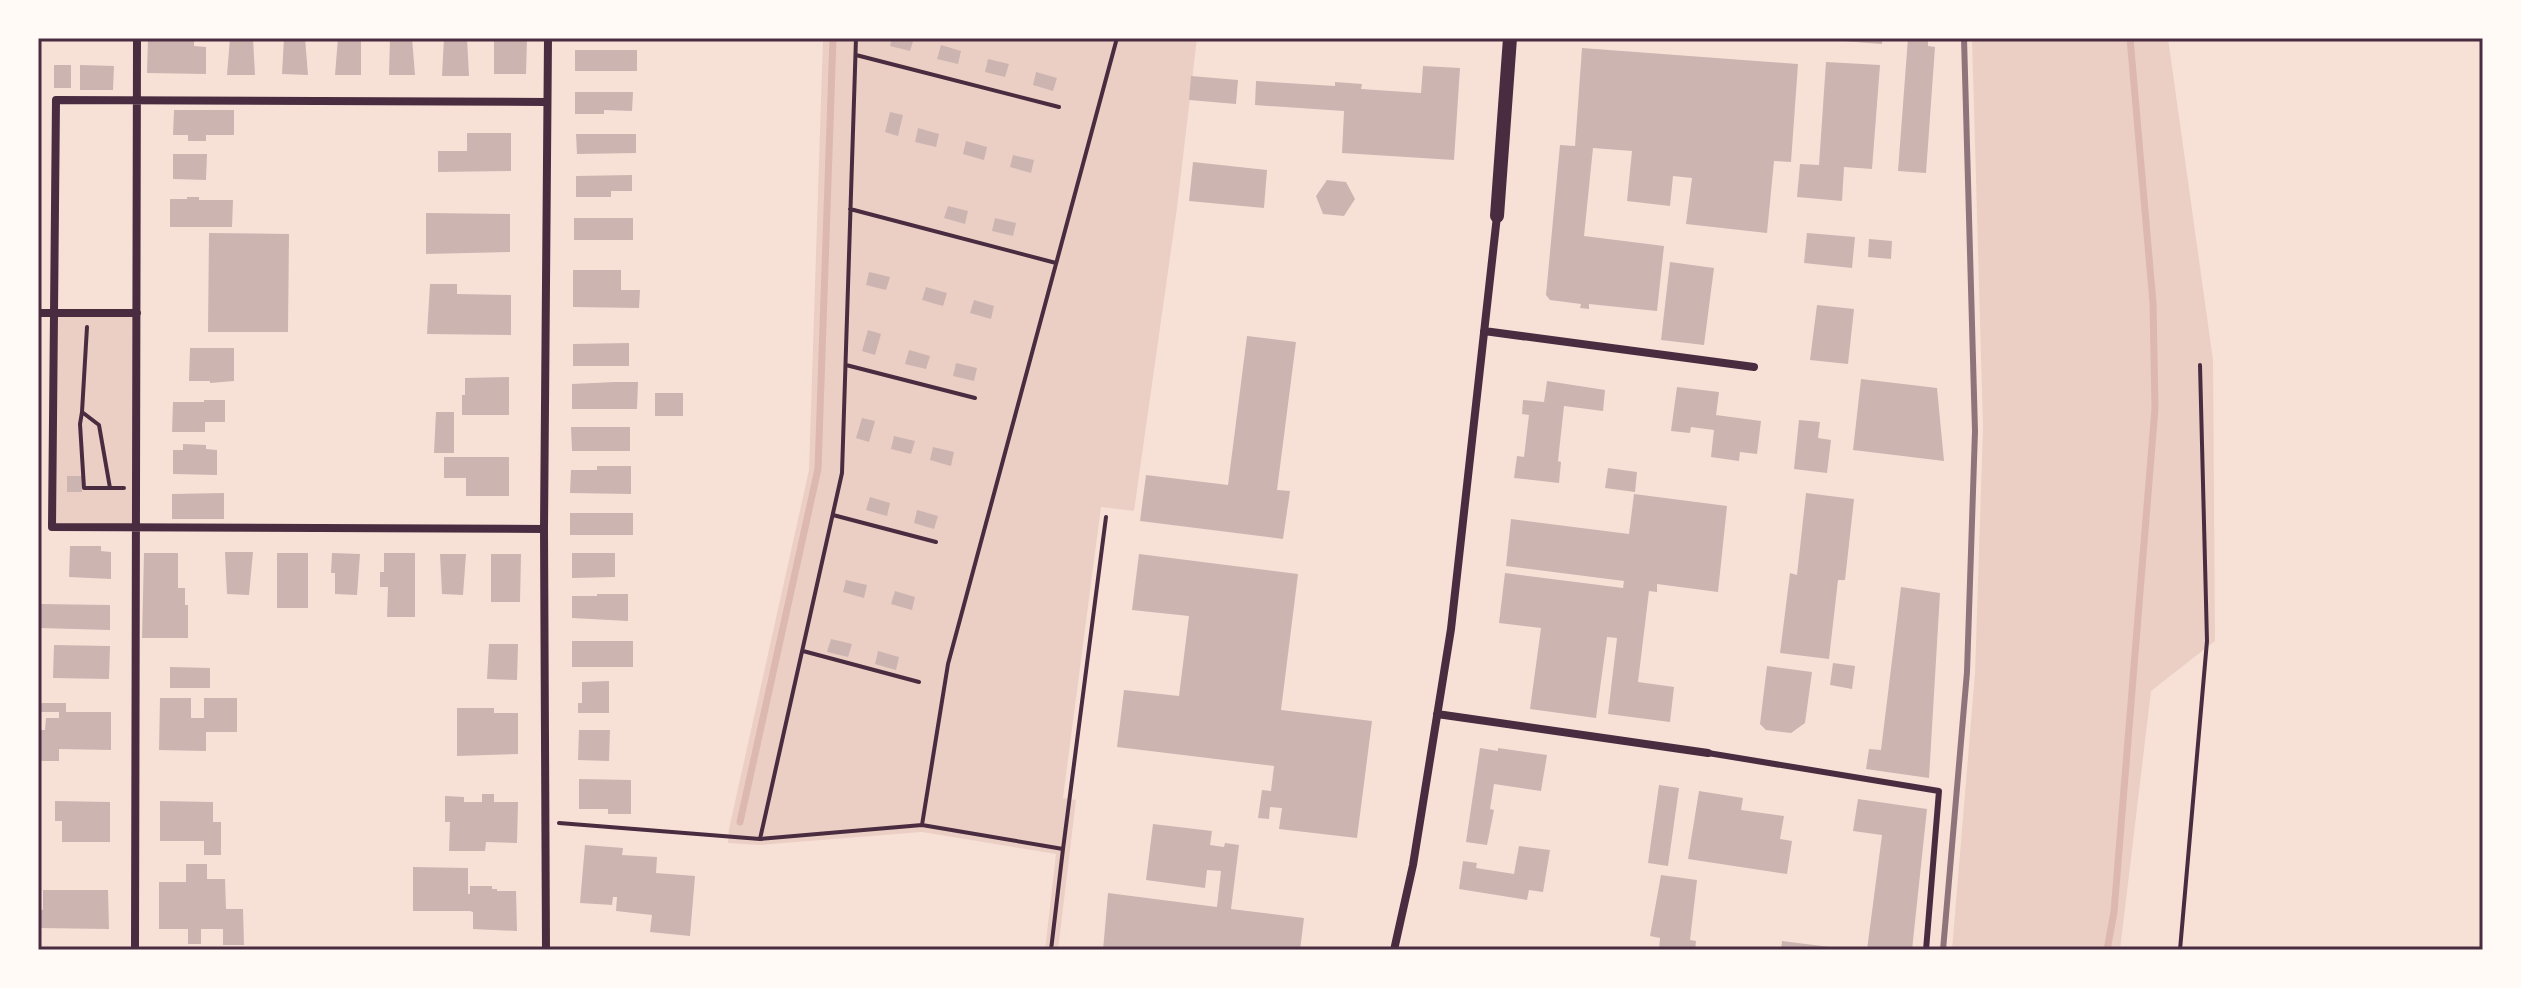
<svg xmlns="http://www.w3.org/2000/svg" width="2521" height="988" font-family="'Open Sans',sans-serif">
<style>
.green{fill:#ebcfc5}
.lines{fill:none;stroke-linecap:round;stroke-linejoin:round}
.stream{stroke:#dcb8b0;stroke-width:7}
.building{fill:#ccb4b1}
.path{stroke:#4a2c40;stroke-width:4}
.service{stroke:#4a2c40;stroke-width:6}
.minor{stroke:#4a2c40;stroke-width:8}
.tertiary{stroke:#4a2c40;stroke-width:14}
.rail{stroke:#8f747c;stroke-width:6}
.neatline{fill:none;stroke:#4a2c40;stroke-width:3}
</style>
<rect width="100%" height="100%" fill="#f7e1d7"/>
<path class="green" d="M823,38H1197L1177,208L1134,511L1101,507L1063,798L1076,800L1058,950H1045L1056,854L922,832L760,845L728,843L729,829L809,470Z
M1972,38H2168L2213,360L2215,641L2151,691L2120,950H1952L1975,673L1983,428Z
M54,313H137L136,528L52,527Z"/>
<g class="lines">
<path class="stream" d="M740,822L818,469L833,38
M2107,950L2114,912L2155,408L2153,303L2130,38"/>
</g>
<path class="building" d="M148,38H194V46L206,47V74L147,73Z
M230,38H253L255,75H227Z
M284,38H305L308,75L282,74Z
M338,38H361V75H335Z
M390,38H412L415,75H389Z
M444,38H467L469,76H442Z
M494,38H527L526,74H494Z
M892,38H914L910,51L890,46Z
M1829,38H1882V44L1829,40Z
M1908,38H1928V46L1935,47L1926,173L1898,171Z
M941,45L961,51L958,64L937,59Z
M1582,48L1798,64L1791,162L1774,161L1767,233L1686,224L1692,178L1673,176L1670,206L1627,201L1632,151L1593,148L1584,236L1664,246L1657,311L1589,304V309L1580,308L1581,304L1550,300L1546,295L1560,145L1575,146Z
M575,50H637V71H575Z
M988,59L1009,64L1005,77L985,72Z
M1826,62L1880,65L1872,169L1844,167L1842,201L1797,197L1800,164L1819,165Z
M54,65H71V88H54Z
M80,65L114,66L113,90H80Z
M1423,66L1460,68L1454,160L1342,153L1344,111L1255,105L1256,81L1335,86V82L1362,84L1361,89L1421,93Z
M1036,72L1057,78L1053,91L1033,85Z
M1191,76L1238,80L1236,104L1189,100Z
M575,92H633L632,111L604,110V114H575Z
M174,110H234V135H206V141H188V135H173Z
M890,112L903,115L898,136L885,132Z
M918,128L939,134L936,147L915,142Z
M467,133H511V171L438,172V151H467Z
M576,134H636V153L577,154Z
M966,141L987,147L984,160L963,154Z
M173,154H207L206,180L173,179Z
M1013,155L1034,160L1031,173L1010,167Z
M1193,162L1267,170L1264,208L1189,201Z
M632,175V191H611V197H576V176Z
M1327,180L1346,182L1355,199L1344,216L1323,214L1316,196Z
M187,197H199V200H233L232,227H170V199H187Z
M948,206L968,211L965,224L944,218Z
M426,213L510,214V252L426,254Z
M574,218H633V240H574Z
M995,218L1016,223L1013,236L992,231Z
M209,233L289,234L288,332H208Z
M1807,233L1855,237L1852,268L1804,263Z
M1869,239L1892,241L1891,259L1868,257Z
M1670,262L1714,268L1704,345L1661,340Z
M573,270H621V290H640L639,308L573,307Z
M869,272L890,277L886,290L866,285Z
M430,284H457V294L511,295V335L427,334Z
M926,287L947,293L943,306L922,300Z
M974,300L994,306L991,319L970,313Z
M1817,305L1854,309L1848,364L1810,360Z
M868,330L881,334L875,355L862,351Z
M1247,336L1296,342L1277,490L1290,491L1283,539L1140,521L1146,475L1228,485Z
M629,343V366H573V344Z
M190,348H234V381L210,383V381H189Z
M909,350L930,356L926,369L905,364Z
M956,363L977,368L974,381L953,376Z
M509,377V415H462V395H465V378Z
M1861,379L1937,388L1944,461L1853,450Z
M1547,381L1605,390L1603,411L1564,406L1558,461L1561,462L1559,483L1514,478L1517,456L1524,457L1529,415L1522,414L1523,400L1544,402Z
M615,382H638L637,409H572V384Z
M1677,387L1719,392L1716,415L1761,421L1757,454L1740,452L1739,461L1711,457L1714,430L1691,427L1690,433L1671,431Z
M655,393H683V416H655Z
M204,400H225V422H205V432H172L173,402H204Z
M436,412H454V453H434Z
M862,418L875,421L869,442L856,438Z
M1799,420L1820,422L1818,438L1831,440L1827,473L1794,469Z
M571,427H630V451H572Z
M894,436L915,441L911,454L891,449Z
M183,444L206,445V449L217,450V475L173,474V450H183Z
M933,447L954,452L951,466L930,460Z
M444,457H509V496H466V478H444Z
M597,466H631V494L570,493L571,470H597Z
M1608,468L1637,472L1635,492L1605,488Z
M67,476H82V492H67Z
M224,493V519H172V494Z
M1806,493L1854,499L1845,580H1838L1829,659L1780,653L1790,573L1797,575Z
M1634,494L1727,506L1718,592L1657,584V592L1649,591L1638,682L1674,687L1670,722L1608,714L1617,638L1607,637L1596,718L1530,709L1541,628L1499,623L1505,573L1623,588L1624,581L1506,566L1511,519L1629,534Z
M870,497L890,503L887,516L866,510Z
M917,510L938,516L934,529L914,523Z
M570,513H633V535H570Z
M70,546H101V551L111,552V579L69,577Z
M225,552H253L249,595L227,594Z
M144,553H178V588H185V605H188V638H142Z
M277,553H308V608H277Z
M332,553L360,554L357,595L335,594V573H331Z
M384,553H415V617H387L388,587H380V572H384Z
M572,553H615V577L572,578Z
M440,554H466L463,595L442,594Z
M491,554H521L520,602H491Z
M1139,554L1298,574L1281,710L1372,721L1357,838L1279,829L1282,808L1270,807L1269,819L1258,818L1262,790L1271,791L1274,766L1117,747L1124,690L1179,696L1189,616L1132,610Z
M846,580L867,585L864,598L843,592Z
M1901,587L1940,593L1929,778L1866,769L1869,749L1881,750Z
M895,591L915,597L912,610L891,604Z
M597,594H628V621L572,618V596H597Z
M40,604L110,605V630L39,628Z
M831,639L852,644L848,657L827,652Z
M572,641H633V667H572Z
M489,644H518L517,680L487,679Z
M54,645L110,646L109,679L53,678Z
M878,651L899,657L896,670L875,664Z
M1833,663L1855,666L1852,689L1830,685Z
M1767,666L1812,672L1805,723L1791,733L1766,730L1760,724Z
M170,667L210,668V688H170Z
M609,681V713H578V703H582V682Z
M160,698H191V718H204V698H237V732H206V751L159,750Z
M38,703H66V712H111V750L59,749V761H38V730H45L46,718H59V712H38Z
M457,708H494V713H518V754L457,756Z
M579,730H610L609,761L578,760Z
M1480,748L1498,751V748L1547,755L1541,791L1494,784L1490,809L1494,810L1487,845L1466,842Z
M579,779L631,780V814H608V809H579Z
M1659,785L1679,788L1668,866L1648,863Z
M1699,791L1743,798L1741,810L1784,816L1780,839L1792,841L1787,874L1688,859Z
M482,794H494V802H518L517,843L486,842L485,851H449L450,822H445V796L464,797V802H482Z
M1858,799L1927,809L1912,950H1867L1882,835L1853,831Z
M55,801L110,802V842H62V821H55Z
M160,801L213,802V822H221V855H204V841H160Z
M1153,824L1212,831L1210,845L1224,847L1225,843L1239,845L1231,909L1304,918L1300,950H1103L1108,893L1217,907L1221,871L1207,870L1205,888L1146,880Z
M585,845L623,848L622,855L657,857L656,873L695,876L690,936L650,932L652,915L616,911L617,897H613L612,905L580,903Z
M1519,846L1550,850L1543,892L1529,890L1527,900L1459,889L1463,861L1477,863L1476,868L1514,874Z
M186,864H207V879H225L226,909H243L244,945H223V929H201V944H188V929H159V882H186Z
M413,867L468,868V894H470V886H492V889H497V891H516L517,931L473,929V912L470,911H413Z
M1661,875L1697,880L1690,940L1696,941L1695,950H1659L1660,938L1650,936Z
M43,890H108L109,929L38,928V909L43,910Z
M1782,941L1838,948V950H1781Z"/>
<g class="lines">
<path class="path" d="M856,55L1059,107
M850,209L1056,263
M846,365L975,398
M82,412L87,327
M110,488L99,425L82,412L80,424L84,488H124
M833,515L936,542
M803,651L919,682
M559,823L760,839L922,825L1063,849L1051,950
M922,825L948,664L1117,38
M760,839L842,473L856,38
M1063,849L1106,517
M2180,950L2207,641L2200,365"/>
<path class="service" d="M1708,753L1939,791L1926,950"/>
<path class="minor" d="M38,313H137
M1484,331L1754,367
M544,529L52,527L56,100L547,102
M1437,714L1708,753
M135,950L137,38
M546,950L544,529L548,38
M1394,950L1413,865L1451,629L1497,216"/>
<path class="tertiary" d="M1497,216L1510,38"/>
<path class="rail" d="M1943,950L1967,672L1975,431L1964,38"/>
</g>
<rect width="2521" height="988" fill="none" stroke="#fffaf5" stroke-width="80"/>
<rect x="40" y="40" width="2441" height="908" class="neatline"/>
</svg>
